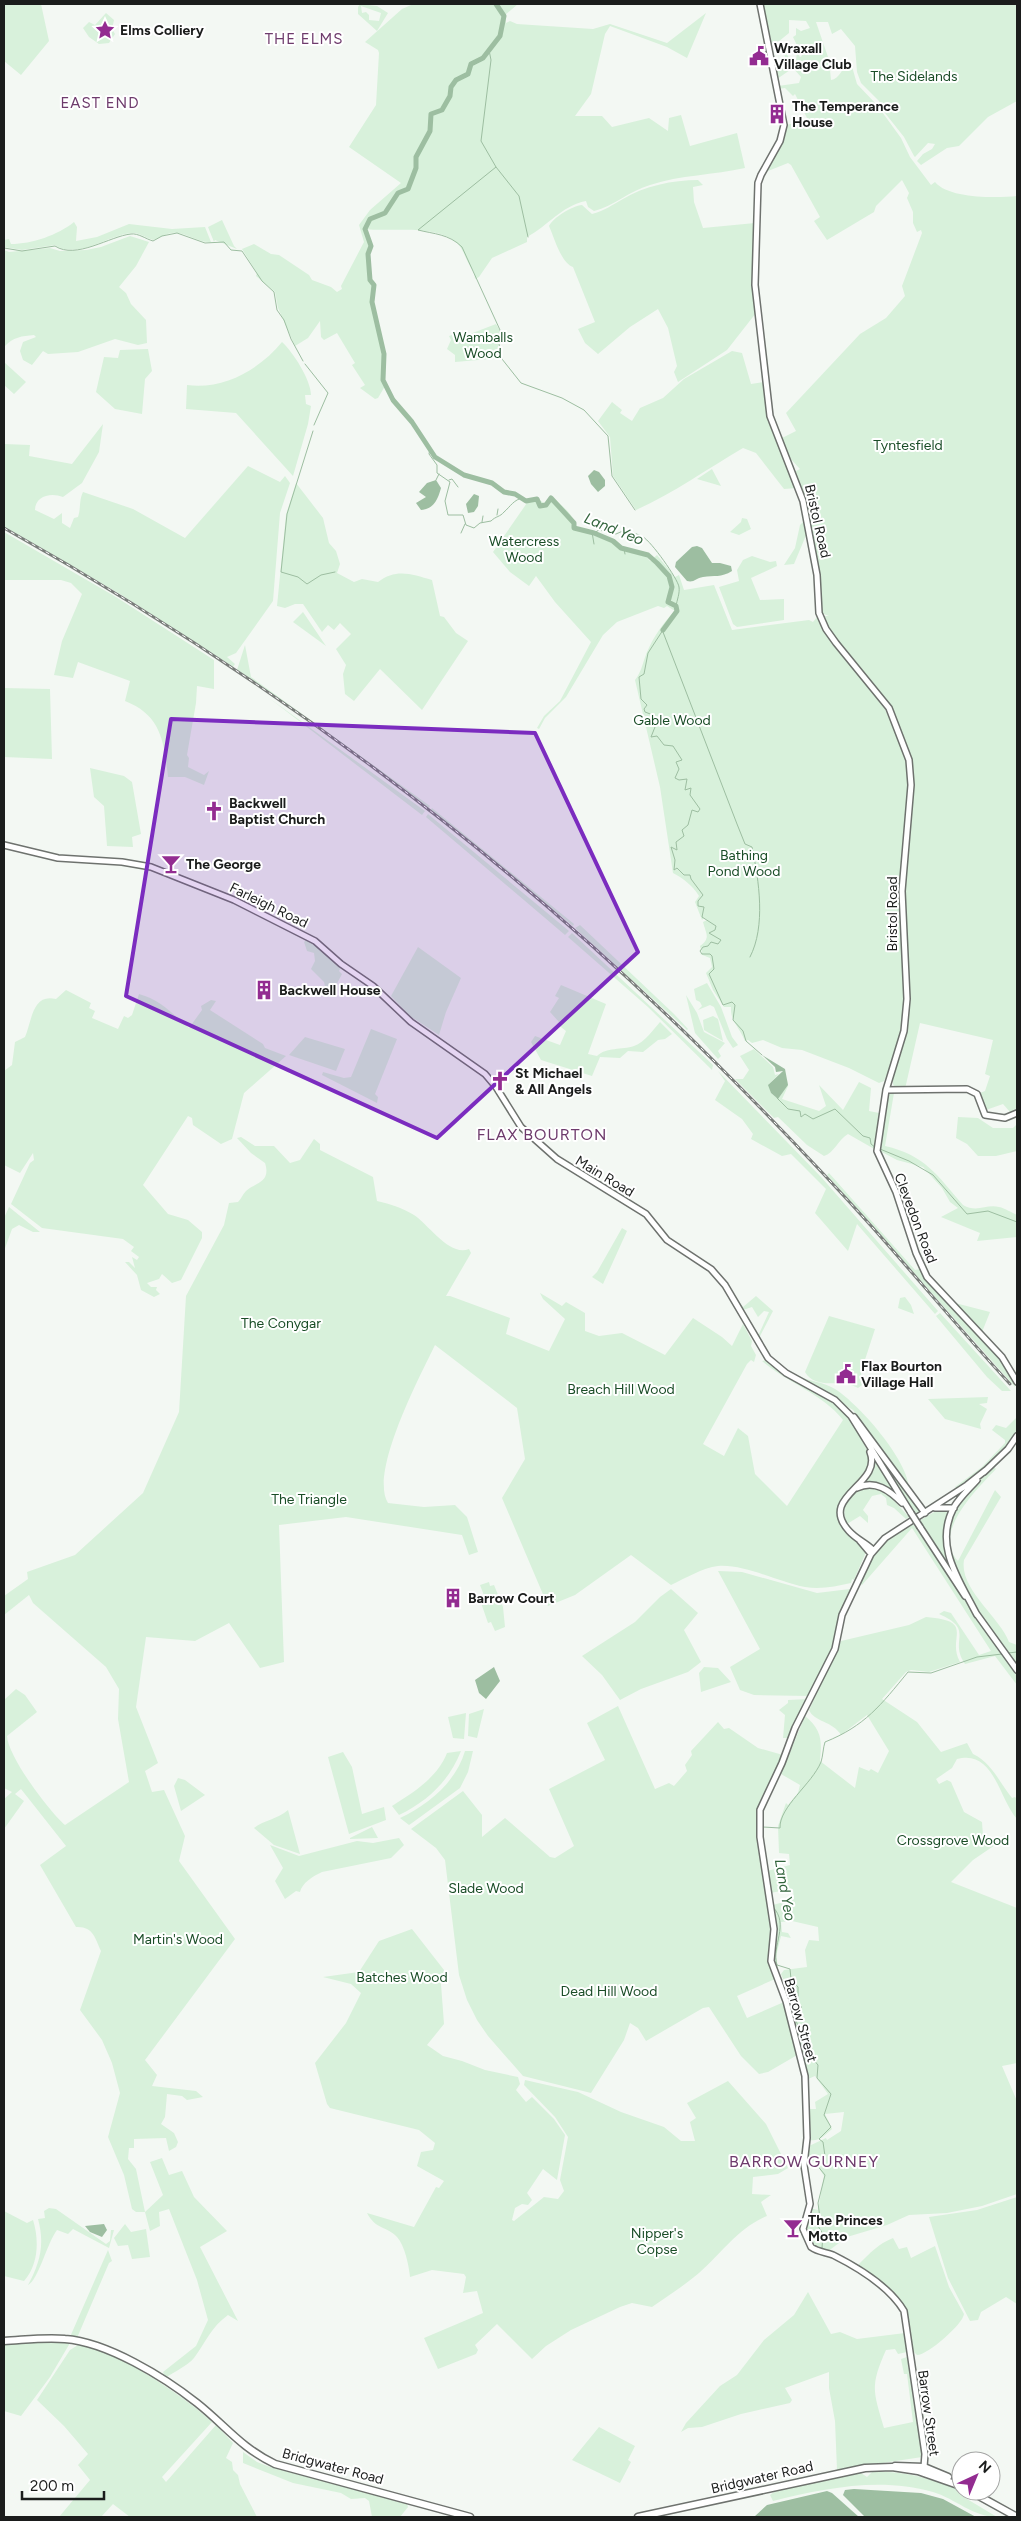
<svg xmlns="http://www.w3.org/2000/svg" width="1021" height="2521" font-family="Figtree,sans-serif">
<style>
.green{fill:#d8f1db;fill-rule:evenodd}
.water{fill:#9dbea1}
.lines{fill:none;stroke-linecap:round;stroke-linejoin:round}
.stream{stroke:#9dbea1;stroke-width:1}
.river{stroke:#9dbea1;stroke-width:5}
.major-casing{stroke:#6e726e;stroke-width:8}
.highway-casing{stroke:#6e726e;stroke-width:9}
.major{stroke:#fff;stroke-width:5}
.highway{stroke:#fff;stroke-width:6}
.rail-casing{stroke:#7a7e7b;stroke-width:3}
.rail{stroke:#fff;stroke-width:1;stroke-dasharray:4;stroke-linecap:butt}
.major-bridge-casing{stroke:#6e726e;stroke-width:8;stroke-linecap:butt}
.major-bridge{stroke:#fff;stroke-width:5}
.marked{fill:#7b2cbf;fill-opacity:0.2;stroke:#7b2cbf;stroke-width:4;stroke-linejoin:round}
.labels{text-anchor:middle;stroke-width:4;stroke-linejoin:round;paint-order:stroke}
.poi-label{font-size:14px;font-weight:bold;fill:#1b1d1c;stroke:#fff;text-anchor:start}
.park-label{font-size:14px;fill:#1a4d27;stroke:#fff}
.street-label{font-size:14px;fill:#1b1d1c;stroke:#fff}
.neighbourhood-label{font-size:15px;letter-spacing:1px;fill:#6e3b6c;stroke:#fff}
.water-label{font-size:15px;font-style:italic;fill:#33653d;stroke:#fff}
.quarter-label{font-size:16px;letter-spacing:1px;fill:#6e3b6c;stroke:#fff}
</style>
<rect width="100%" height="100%" fill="#f3f8f3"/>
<path class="green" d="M4,4H41L49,41L21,75L4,61Z
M360,4L377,6L388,13L377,31L358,14V7ZM361,6L381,13L379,21L369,20V15L366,12L362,13Z
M394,4H518L505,15L506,23L510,21L517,24L593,29L610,24L667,43L706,13L687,58L667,47L610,26L605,34L591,94L575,116H602L612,127L649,118L668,131L669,118L681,115L690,146L737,133L745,168C714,175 680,175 650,185C629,191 614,206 594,211L588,207L586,201C561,206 548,226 527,237V242L492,258L479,277L475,279L474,272C466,263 465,250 456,242C434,224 391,232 365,229L370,246L367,256L369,279L373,286L371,301L382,355L385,386L378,398L375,399L360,388L365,385L352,365L355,363L337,333L324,340L321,337L320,321L308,338L295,346L278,308L275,292L256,276L257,273L242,249L254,244L271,254L279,255L309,275L312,280L331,287L337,292L342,289L341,286L364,242L359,225L370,210L401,183L349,147L376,105L379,53L378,50L365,42L402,9L411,5Z
M762,4H1017V101L988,117L959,146L947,148L921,165L917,161L923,154L932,149L935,144L928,143L915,157L914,156L904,137L881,108L879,101L861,83L857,72L855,46L841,29L832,34L828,22H816L829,60L831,80C839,79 845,67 846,59L851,63L857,84L877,105L901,138L910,157L931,185L935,182C949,199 997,198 1017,196V1108L1010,1112L1003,1104L986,1110L980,1093L985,1091L990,1076L985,1074L993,1040L920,1023L905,1089L895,1088L893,1084C893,1064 907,1037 908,1014C911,972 903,930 904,889C907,827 925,786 898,724C880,683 843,655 821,616H829L821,613L819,571L806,505L794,472L800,469L789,457L780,439L796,431L786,413L860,334L886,318L905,296L902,286L922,233L921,230L917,232L913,223V212L907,198L909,193L902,180L876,206L874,212L827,240L814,221L820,217L791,165L788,163L763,173L780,144L786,125L808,120L795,94L793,96L785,88L778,89V86L799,83L801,77L793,68L777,79L775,64L783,68L787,67L784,52L788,56L791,65L796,61L797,52L800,57L802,56L793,37L796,35V28L801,31L810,28L806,21L789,20V33L778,42L770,44Z
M106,13L114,20L112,29L115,34L109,43L99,44L89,37L83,28L89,22L95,25Z
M698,180L703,185L693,187L694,202L703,228L755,223L754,252L756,313L727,350L678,382L674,372L677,366L668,328L658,309L630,327L598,354L585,343L578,329L595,322L573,267C561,263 554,237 549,226C554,217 572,206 582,205L592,214C604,211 612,205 623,199C644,186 673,180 698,180Z
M222,220L234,246L237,249L215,240L214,242L208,227Z
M74,222L77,227L76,241L97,237L129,224L172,229L205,227L211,242C197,243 185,231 172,233C165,234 159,238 153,240C147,238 141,234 135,233C114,231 78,261 55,245L22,250L4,247V240L9,239L11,244C32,244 58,235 74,222Z
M130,236L149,242L136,266L119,287L126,293L131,304L146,320L147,343L138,345L115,339L78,352L48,354L43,351L32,365L23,360L20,351L23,342L36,337L34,335C22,336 13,337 4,347V250L9,252L50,248L60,251L86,250L101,247Z
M496,324L500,331L498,344L501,358L455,362V355L447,349L451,340L449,336L461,332L470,334Z
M282,342C293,352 311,380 311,395H305L306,404L311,406L308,424L293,476L236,413L186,409L187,385C224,390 260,369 282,342Z
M148,349L152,371L145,379L142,414L115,409L96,392L104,357L118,358L120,350Z
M732,351L742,353L751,384L764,382L770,424L797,488L784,489L756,453L743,448C707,469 674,493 636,510L613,476L610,437L598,421L612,402L622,410L620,413L632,421L640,408L663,398L684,379Z
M4,362L26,382L14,394L4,385Z
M103,424L99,452L82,483L63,497C51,492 35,496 35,510L54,519L62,513V523L70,528L74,518L78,517C81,508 79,500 83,492L133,509L185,538L248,466L280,482L285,476L290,483L280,513L273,601L236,653L227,657L235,664L233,667L120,594L4,527V444L30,445L29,456L72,464Z
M712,469L721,486L697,479Z
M296,483L323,518L329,543L336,551L340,564L337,573L354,582L362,579L378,582C396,568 412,574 432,580L440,616L444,617L456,633L468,641L422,710L380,669L354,701L345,694L343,674L346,665L336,649L351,634L340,623L334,630L328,625L322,632L303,604H295L285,608L277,606L286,515Z
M551,496C560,505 577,515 575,529L613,542L621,549L645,555L650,561L657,555L675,577L679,575L684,590L714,585L732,630L809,620L813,622L817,617L825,634L884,707L907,759L909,788L900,890L904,1003L898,1047L884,1081L879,1083L849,1068L802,1050L782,1048L763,1040L752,1043L748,1040L745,1041C740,1028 730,1021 731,1007H724L713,990L706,973L712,967L710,958L700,954L702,953L700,946C711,938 706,934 703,922L707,920L704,918L702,920L695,902L699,896C692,885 684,879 673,873L660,787L635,680C641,673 643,662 647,652C653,638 664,621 675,611L667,606L664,608L658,606L617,622L603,635L566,697L545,718L539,729L537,728L544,716L560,701L591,642L555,602L536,576L529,586L510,572L493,552L529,500L535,497L544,503Z
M742,518L747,519L751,529L739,535L730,532L741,522Z
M805,520L807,533L794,564L784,565L795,548L800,525Z
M4,532L116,597L214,660V689L197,686L196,703L187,755L189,758L188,767L204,775L209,771L204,785L185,777H168C164,741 161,715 125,701L130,681L78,662L73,678L54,675L62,641L82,594L71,583L61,580H4Z
M752,556L770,562L776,561L777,566L751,578L760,600L784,599V620L737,627L733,624L719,587L739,581L737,570L743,560Z
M303,612L326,646L293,622Z
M245,645L251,677L430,806L428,809L300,714L237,670Z
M4,688L50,689L52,759L4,757Z
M269,698L425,811L422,815Z
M90,768L124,776L132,782L141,834L132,837L133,847L107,846L104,806L94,797Z
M432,808L574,924L573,926L430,811Z
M428,814L569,931L565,935L426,817Z
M580,925L674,1014L688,1029L687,1030L575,928Z
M572,933L713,1065L712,1070L648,1007L568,937Z
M307,939L341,967L339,971L342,974L332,993L327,995L324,982L311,969L315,961L314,953L307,951L304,942Z
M418,947L461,978L446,1012L439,1035L410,1016L391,996Z
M707,983L721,1007L732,1037L738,1045L733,1048L727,1039L714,1007L710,1005L698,1010L702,1006L700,1002L696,1000L694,989Z
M561,985L606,1004L588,1054L597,1056C606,1047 622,1050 634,1046C645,1042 653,1030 660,1022L672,1034L665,1039L658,1040L643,1052L628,1051L620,1058L600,1057L592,1076L541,1060L531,1042L535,1036L560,1045L566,1031L557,1024L559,1022L550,1012L559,998L555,996Z
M66,990L91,1003L89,1008L95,1011L92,1018L118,1029L124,1016L128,1018L132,1015L139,994C162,1000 174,1016 189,1028L202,1010L201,1006L211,1000L216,1001L210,1010L263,1044L265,1048L286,1056L244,1093L232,1139L221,1144L193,1125L192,1118L188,1116L143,1185L168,1214L188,1220L202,1232V1238L181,1280L172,1283L162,1274L159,1279L147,1283L151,1287H157L156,1290L160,1294L154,1297L141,1290L137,1275L125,1262H129L135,1268L132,1257L137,1260L139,1257L131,1251L134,1247L123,1239L42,1228L11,1204L30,1163L34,1160L33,1153L20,1173L4,1165V1071L12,1065L15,1042L25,1037C32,1021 32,993 56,999Z
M686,995L697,1013L704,1032L725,1043L718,1051L721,1056L718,1059L695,1033Z
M713,1016L718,1019L723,1041L704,1030L703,1020Z
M371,1029L397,1039L375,1094L378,1097L377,1103L322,1075L323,1072L344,1078L351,1077Z
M305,1037L345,1049L336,1071L289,1055Z
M754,1049L773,1067L775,1075L779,1074L769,1084L771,1093L778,1099L787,1086V1080L788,1086L782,1099L819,1111L826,1106L819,1085L843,1110L859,1082L871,1088L869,1111L879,1113L876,1150L848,1134C838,1140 834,1153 824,1156L807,1145L778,1117L774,1118L735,1079H743L749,1070L740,1056Z
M718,1071L822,1178L938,1311L935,1314L857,1224L848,1251L815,1213L826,1189L791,1154L782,1156L751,1139L753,1134L742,1119L715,1100L725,1081Z
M894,1093L885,1146C925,1155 937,1175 963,1205C977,1213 986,1204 999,1207C1005,1208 1012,1213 1017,1215V1237L977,1241L980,1233L941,1217L958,1208L950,1202L942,1188L923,1167L897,1160L878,1150L887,1095Z
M958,1117L978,1118L993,1128H1013L1017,1124V1151L996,1156H978L967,1144L956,1138Z
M241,1137L255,1146H274L290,1163L300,1160L314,1139L320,1144V1150L373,1177L377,1201C391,1204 402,1208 414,1215C429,1225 450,1257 469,1249L471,1253L446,1296H450L510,1318L506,1334L549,1351L565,1319L543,1299L540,1293L562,1306L566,1302L585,1313V1331L599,1336L622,1333L665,1355L693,1318L722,1337L732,1346L743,1324L752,1341L751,1346L756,1355L754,1362L751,1360L747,1364L703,1444L724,1456L738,1428L748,1436L755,1474L787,1506L843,1420C823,1394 786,1382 762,1361L768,1360L785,1374L836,1405L846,1414L859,1434L872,1460L863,1480L847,1492L840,1506L845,1530L866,1552L854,1580L852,1579L851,1583C836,1586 821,1590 805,1587C778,1582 745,1564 718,1566C702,1568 686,1578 671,1585L631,1555L575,1595L548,1606L502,1498L525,1459L517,1408L435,1345C420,1376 369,1473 388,1503L424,1507L455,1505L467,1517L478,1552L469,1555L462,1535L346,1517L279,1525L284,1662L260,1668L229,1623L195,1641L146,1637L136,1707L158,1763L145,1771L152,1792L164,1790L185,1836L179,1861L235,1939L145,2060L157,2075L152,2086L196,2091L203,2097L187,2100L182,2096L167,2094L165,2117L161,2124L174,2133L178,2142L176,2147L169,2151L166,2138L134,2139V2148H129L128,2159L136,2169L145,2212L163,2195L150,2162L162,2158L169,2175L182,2171L194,2197L227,2231L200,2247L238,2321L228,2315C211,2327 206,2342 194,2358C187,2366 174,2372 165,2378L163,2372L196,2346L208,2320L197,2280L169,2209L159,2212L160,2226L150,2231L145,2212H136L132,2209L124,2175L108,2137L120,2093L112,2063L102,2040L80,2010L101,1951C95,1938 93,1926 76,1927L40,1865L66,1846L21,1789L15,1794L24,1801L4,1829V1799L12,1792L4,1788V1700L16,1689L25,1695L37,1712L7,1736C8,1757 49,1811 65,1825L129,1782L118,1719L119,1689L106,1667L33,1603L29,1595L4,1615V1596L28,1579L27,1572L75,1555L143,1493L179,1412L186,1296L224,1225L229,1203L238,1202C241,1199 243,1194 246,1191C257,1182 271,1182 265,1163L251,1153L237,1138Z
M829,1173L915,1270L920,1269C937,1293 1016,1364 1015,1387L827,1175Z
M9,1207L40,1232H33L19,1225L12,1229L4,1251V1218Z
M622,1228L627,1231L603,1284L592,1277L597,1272Z
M723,1279L743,1307L756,1296L773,1311L759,1338L758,1336L769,1312L764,1311L758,1317L752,1307L743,1310L722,1280Z
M905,1297L911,1305L914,1314L898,1308L900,1298Z
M955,1303L990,1312L982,1332Z
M940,1313L1011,1391H1002L987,1377L936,1316Z
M829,1316L875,1329L861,1372L862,1385L858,1388C843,1378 816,1391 805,1372Z
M795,1375C808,1381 824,1382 835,1389C859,1404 909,1461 909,1489L853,1410Z
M988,1397L987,1403L979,1404L987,1409L980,1424L981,1429L945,1419L928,1399Z
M1017,1417C1017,1422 1018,1428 1017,1433C1010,1453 974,1477 957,1489L955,1487L982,1467L1005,1443V1440L992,1430L996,1425L1006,1428Z
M860,1425L921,1512L915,1516L913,1513Z
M875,1457L897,1496L891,1491L863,1484L873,1471Z
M993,1466L996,1469C978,1488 931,1533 958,1561L995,1490L1001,1497L964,1560C959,1589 1000,1617 1009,1642L1017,1645V1667C996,1637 964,1596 952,1562C945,1544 948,1523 957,1506C966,1491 982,1479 993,1466Z
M869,1486L885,1491L909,1517L906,1519L894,1508L887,1505L886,1498L881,1494L872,1496L863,1510L868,1516V1523L860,1516L847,1524C839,1504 851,1491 869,1486Z
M944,1509L949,1512L944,1540L950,1570L919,1521L936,1511Z
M913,1524L1017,1674V1685L995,1656L965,1664C948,1640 976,1630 939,1614L944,1611L951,1613L979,1655L991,1651L912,1528L862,1585L859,1583C874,1553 883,1540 913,1524Z
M718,1571L742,1572L817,1593L850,1589L837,1641L810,1696L754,1695L740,1690L730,1667L760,1649Z
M489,1582L490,1586L494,1585L503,1607L505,1627L495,1631L491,1622L488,1623L479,1597L485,1598L480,1585Z
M671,1589L698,1613L684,1630L701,1662L688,1672L641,1689L620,1700L602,1675L582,1656L635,1622L660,1597Z
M926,1617C977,1621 946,1637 960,1662L929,1672L911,1670L906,1672L882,1699L917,1722L941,1752L967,1743L973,1754C992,1763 999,1782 1012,1798L1015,1797L1017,1799V1819C999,1799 994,1749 957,1759L952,1768L936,1779L939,1784L947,1780L951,1782L964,1812L982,1822L983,1836L995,1845L973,1860L951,1882L1017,1908V2063L1002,2066L1017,2101V2194L982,2206L947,2213L909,2215L887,2225L847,2237L827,2252L813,2247L805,2232L810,2208L818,2210L824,2176L815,2162L809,2160L810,2156L806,2157L809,2146L826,2138L827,2140L841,2131L844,2112L825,2114L832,2129C825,2135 819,2142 810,2140L809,2109H816L815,2102L828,2094L815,2076L808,2079L790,2009L794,2005L781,1974L784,1970L807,1967L805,1950L809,1940L819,1941L818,1927L792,1921L781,1922L782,1932L788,1933L791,1938L781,1936L776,1956L779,1977L773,1960V1905L794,1899L793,1889L770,1893L767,1871L790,1865L789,1854L779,1853L778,1826L786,1803L788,1805L798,1793L800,1785L781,1774L805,1716C822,1730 822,1741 820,1761L855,1788L859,1767L869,1771L871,1769L878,1773L889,1751L867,1715L841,1735C833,1721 814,1722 809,1710L841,1641L909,1625Z
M704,1667L718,1668L731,1682L701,1692L699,1673Z
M809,1699L789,1738H783L785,1715L779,1710L788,1703V1700Z
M618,1706L655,1789L669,1783L674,1786L687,1771L685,1765L692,1755L691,1751L718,1722L724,1729L729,1728L758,1748L783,1755L761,1801L757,1814L760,1849L772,1929L769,1956L775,1979L737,1996L747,2018L784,2002L799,2054L768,2072L759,2074L741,2056L709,2007L703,2008L646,2041L638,2028L630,2023L624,2040L591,2093L523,2076L488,2036L477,2020L467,2000L459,1975L445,1860L436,1848L411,1829L463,1791L482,1815V1837L505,1818L550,1857L555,1858L574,1846L549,1789L605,1760L587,1723Z
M484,1709L477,1738L468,1736L469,1714Z
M466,1713L464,1739L453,1738L448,1717Z
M461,1751C449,1781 428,1801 399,1815L392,1806C414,1792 437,1778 447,1753Z
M465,1751H473L468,1772L460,1788L412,1823L409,1825L400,1818C428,1805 456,1782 465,1751Z
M343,1752L352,1767L362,1814L384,1807L386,1820L349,1834L328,1757Z
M178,1778L185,1780L205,1795L181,1811L174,1786Z
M288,1810L300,1854L274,1845L254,1828C264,1820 278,1819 288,1810Z
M372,1827L378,1838L350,1839V1838Z
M399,1838L404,1845L391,1858L322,1872C313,1876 302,1883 300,1892L296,1891L285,1899L275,1881L283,1868L270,1845L299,1856L357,1841L373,1843Z
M412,1929L444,1970L441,1984L444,2024L427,2045L443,2056L462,2061L485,2070L518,2077L520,2084L516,2090L526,2102L532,2097L554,2119L565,2135L557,2180L543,2169L527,2193L532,2200L528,2205L522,2204L515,2208L512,2220L514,2221L544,2197L558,2199L564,2191L560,2180L568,2137L555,2117L524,2085L525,2080L578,2092L621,2112L664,2127L681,2141H695L690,2122L696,2118L687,2103L728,2081L766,2124L788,2168L778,2174L753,2177L752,2194L771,2195L761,2202L767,2216C738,2228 722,2253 699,2273C685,2285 668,2296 652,2307L632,2303L620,2307L571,2330L546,2346L532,2359L497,2324L475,2345L478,2350L476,2354L438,2369L424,2338L483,2313L477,2291L463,2293L466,2277L464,2274L432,2270L410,2277C409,2266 405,2246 397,2237C387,2226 376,2230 367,2213L414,2227L436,2187L439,2188L444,2181L417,2166L421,2152L433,2150L435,2143L419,2130L330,2108L327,2104L315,2063L346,2023L361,1993L351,1984L323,1977L359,1972L379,1941Z
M1017,2197V2304L1006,2297L981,2312L978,2320L970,2321L948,2278L929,2217L977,2210Z
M49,2208L56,2209L106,2244L110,2241L111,2230H114L109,2248L73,2229L68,2234L57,2230C47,2243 38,2281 28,2285C40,2263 45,2244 38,2219L45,2218L44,2211Z
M4,2211L27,2223L33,2220C39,2239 39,2264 24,2281L4,2276Z
M125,2224L131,2232L146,2229L150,2257L132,2259L128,2245L118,2246L114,2238Z
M893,2238L899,2249L907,2247L911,2258L935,2246L949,2287L964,2314C963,2324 928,2355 917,2355L912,2350L906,2312L902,2304L859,2269V2264C870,2253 878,2244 893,2238Z
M108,2250L112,2261L109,2263L77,2338L70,2337Z
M808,2292L831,2334L840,2332L857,2339L905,2333L907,2352L898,2354L895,2349L886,2350C870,2386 873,2391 884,2428L913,2422L907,2374H904L901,2359L907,2357L922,2457L837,2470L835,2421L829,2388V2372L785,2388L792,2400L790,2403L741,2414L702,2427L688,2428L681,2432L686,2423L720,2386L737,2375L764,2340L794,2315Z
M55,2341L70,2343L50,2377L21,2416L4,2411V2344Z
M78,2345C109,2345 190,2400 212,2422L162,2477L166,2482L216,2425L233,2443L226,2458L232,2462L233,2470L238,2475L240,2484L257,2517H130L113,2504L101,2517H59L90,2480L78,2465L88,2454L64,2426L37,2400L70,2350Z
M599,2427L635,2446L628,2460L631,2462L620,2483L572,2460Z
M243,2452L257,2462L270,2467L407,2504L408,2507L400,2517H372L369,2501L365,2498L351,2499L341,2493L293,2483L243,2463Z
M872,2472C904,2470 932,2479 962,2491V2496L997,2517C973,2517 956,2499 933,2492C881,2477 825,2488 773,2501L770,2495L774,2492L845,2475L861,2473L867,2477Z"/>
<path class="water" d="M594,470L599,472L605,480V486L598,492L591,484L588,476Z
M436,480L441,488C438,499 434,509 421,510L416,503L426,497L419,492L427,483Z
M474,494L479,496L478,506L474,512L468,513L466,504Z
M697,546L702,548L712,563H720L731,566L732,571C721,578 714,575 703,577C696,578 694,583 687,581L675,567L676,562L692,547Z
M762,1055L785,1069L788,1085L778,1099L771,1093L768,1085L783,1071L776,1072L775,1067Z
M494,1667L500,1681L486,1699L479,1693L475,1680Z
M104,2224L107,2230L102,2237L90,2232L85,2226Z
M854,2489L921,2493L943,2499L976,2517H865L843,2495L845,2490Z
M827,2491L832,2493L859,2517H754L767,2505Z"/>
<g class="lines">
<path class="stream" d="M489,50L491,60L481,141L496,167L418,230C434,234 449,234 462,247L500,330L499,344L502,359L521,383L562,398L584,410L608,436L612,476L635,510
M496,167L519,196L528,237
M4,248L22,251L55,246C76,260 110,236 131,234C138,233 146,239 153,241L162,236L177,233L205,243L224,242L231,250L242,251L262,281L274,292L277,310L284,320L291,339L303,361
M305,364L328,393L314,425
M313,431L287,514L281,572L298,577L307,584L321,575L335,572
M430,448L429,454L437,465V473L450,482L445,501L448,515H463L466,525L474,528L480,523L491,521C496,516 500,517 504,512C510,507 514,499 523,498
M436,480L439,474
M449,480L452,479L458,487
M497,515L498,509
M482,522L483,516
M592,532L594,544
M461,533L465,524
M594,533L599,530L616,534L625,530C631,532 638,534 643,537C651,541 678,579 679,587C680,593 677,600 676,606
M624,549L625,554
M663,630L648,653L644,674L639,677L641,699L647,705L644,709L645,712L653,715L655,727L651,737L657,736L664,745L673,746L682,760L676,762L679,769L675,778L679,780L687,779L685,790L691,788L690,795L700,809L698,812L692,810L688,825L682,830L684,836L676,842L677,850L671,847L675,860L674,870L677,868L684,875H690L691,879L703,895L698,901V906L704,907L702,917L716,926L715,930L709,933L721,940L718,944L711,942L708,946L703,947L700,951L702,954H710L712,956L714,969L709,974L723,1005L732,1002L735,1005L733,1020L743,1031L746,1041L762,1055
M663,632L737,824L745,844L752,847C759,881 766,926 750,957
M777,1098L788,1109L800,1111L801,1117L805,1114L813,1119L835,1109L863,1136L870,1138L871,1144L876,1148
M880,1149L909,1161L933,1175L967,1214L988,1211L1017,1222
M1008,1653L1017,1652
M763,1838V1827L780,1828C779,1807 812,1784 821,1762C823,1756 823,1748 825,1742C865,1726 881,1705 908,1672L931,1673L977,1657L1002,1654
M773,1907C790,1925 771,1945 777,1965L790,1969L791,1979L798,1987V2003L802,2007L794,2015L807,2051L812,2054V2058L818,2065L817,2078L831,2094L824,2115L831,2127L819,2139L823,2142L825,2156L816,2164L825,2175L818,2203L820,2218L818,2226L823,2234L822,2248"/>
<path class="river" d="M496,4L504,16L500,36L483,58L471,64L468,74L456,80L451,87L450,96L442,110L431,114L430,131L416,157V168L408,189L398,193L385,213L370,219L365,229L371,246L368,254L370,280L374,285L372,302L384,354L383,380L393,400L412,422L435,457L464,475L492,483L504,492L515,494L526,501L537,499L540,506L546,505L551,498L574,523V528L594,533L613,541L621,548L648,555L657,563L669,576L672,587L668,602L676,606L677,611L663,630"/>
<defs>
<path id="major" d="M760,4L784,125L780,141L761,175L758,183L755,285L770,416L803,501L817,575L819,613L826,629L836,643L889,708L909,760L911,785L902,891L907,999L904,1031L886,1090L877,1151L896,1192L916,1253L927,1277L1002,1357L1017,1382
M4,845L58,858L122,862L151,867L234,900L315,941L341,964L373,986L411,1022L485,1074L496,1087L521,1127L557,1159L646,1214L667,1240L711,1269L725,1285L768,1358L786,1373L835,1400L851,1416L911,1513
M886,1090L967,1089L977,1094L985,1115L1005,1118L1017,1113
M854,1417L925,1513
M870,1452C883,1485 817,1496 849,1531C856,1539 866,1543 873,1550
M984,1472L1008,1449L1017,1436
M977,1480C969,1489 960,1497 954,1507C933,1546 960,1581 977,1615
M857,1488C875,1479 890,1491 902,1503
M935,1508H954
M920,1527L965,1596
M860,1541L871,1554
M976,1613L1017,1670
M924,2467L925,2454L904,2311C889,2286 859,2268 833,2255C825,2252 818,2252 811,2247L803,2229L810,2204L804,2165L807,2138L805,2076L786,2001L771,1961L774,1929L760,1837V1810L782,1763L795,1728L835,1649L842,1615L871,1554L885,1538L967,1485L986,1470"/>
<path id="highway" d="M4,2341C24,2340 45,2337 65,2339C107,2342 164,2377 197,2403C226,2426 240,2447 275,2464L470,2517
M895,2466L924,2467L948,2477
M970,2491L1017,2517
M638,2517L865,2468L892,2467L918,2471L958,2485"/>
</defs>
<use href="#major" class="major-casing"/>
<use href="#highway" class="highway-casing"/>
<use href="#major" class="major"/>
<use href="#highway" class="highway"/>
<defs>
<path id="rail" d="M4,528C261,672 503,851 712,1059C767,1114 821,1170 873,1228C919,1280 963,1333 1010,1384"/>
</defs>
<use href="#rail" class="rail-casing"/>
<use href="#rail" class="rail"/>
<defs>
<path id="major-bridge" d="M911,1513L920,1527"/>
</defs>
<use href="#major-bridge" class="major-bridge-casing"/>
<use href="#major-bridge" class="major-bridge"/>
</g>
<path class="marked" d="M171,719L535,733L638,952L437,1138L126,996Z"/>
<defs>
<symbol id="sight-bare" viewBox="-9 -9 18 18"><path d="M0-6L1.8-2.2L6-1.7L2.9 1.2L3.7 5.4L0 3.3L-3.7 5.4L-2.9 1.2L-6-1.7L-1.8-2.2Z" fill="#932c91" stroke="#fff" stroke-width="2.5" paint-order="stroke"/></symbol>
<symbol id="civic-bare" viewBox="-9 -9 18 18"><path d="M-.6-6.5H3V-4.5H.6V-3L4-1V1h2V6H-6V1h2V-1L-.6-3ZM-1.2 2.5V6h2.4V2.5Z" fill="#932c91" stroke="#fff" stroke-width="2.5" paint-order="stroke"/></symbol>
<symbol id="building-bare" viewBox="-9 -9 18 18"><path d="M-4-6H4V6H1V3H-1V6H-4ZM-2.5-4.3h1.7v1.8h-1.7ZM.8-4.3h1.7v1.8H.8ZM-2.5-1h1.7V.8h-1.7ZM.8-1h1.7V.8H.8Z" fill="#932c91" stroke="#fff" stroke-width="2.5" paint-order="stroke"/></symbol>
<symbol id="church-bare" viewBox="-9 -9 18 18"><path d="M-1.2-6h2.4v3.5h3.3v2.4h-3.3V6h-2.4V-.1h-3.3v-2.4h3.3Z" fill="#932c91" stroke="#fff" stroke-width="2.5" paint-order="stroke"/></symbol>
<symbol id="bar-bare" viewBox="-9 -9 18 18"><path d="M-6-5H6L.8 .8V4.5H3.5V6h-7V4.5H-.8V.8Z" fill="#932c91" stroke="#fff" stroke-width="2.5" paint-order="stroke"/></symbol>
</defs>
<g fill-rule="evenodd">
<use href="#sight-bare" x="91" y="16" width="28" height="28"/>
<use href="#civic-bare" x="745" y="42" width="28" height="28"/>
<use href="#building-bare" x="763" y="100" width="28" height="28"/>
<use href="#church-bare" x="200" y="797" width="28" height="28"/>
<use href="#bar-bare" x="157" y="850" width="28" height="28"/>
<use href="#building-bare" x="250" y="976" width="28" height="28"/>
<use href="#church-bare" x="486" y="1067" width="28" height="28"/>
<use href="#civic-bare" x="832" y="1360" width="28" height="28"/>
<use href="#building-bare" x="439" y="1584" width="28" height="28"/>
<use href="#bar-bare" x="779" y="2214" width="28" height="28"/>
</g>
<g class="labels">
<g class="poi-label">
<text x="120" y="35">Elms Colliery</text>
<text x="774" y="53">Wraxall<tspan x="774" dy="16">Village Club</tspan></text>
<text x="792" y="111">The Temperance<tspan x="792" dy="16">House</tspan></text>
<text x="229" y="808">Backwell<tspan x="229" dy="16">Baptist Church</tspan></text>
<text x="186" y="869">The George</text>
<text x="279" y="995">Backwell House</text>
<text x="515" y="1078">St Michael<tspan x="515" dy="16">&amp; All Angels</tspan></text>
<text x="861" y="1371">Flax Bourton<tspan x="861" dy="16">Village Hall</tspan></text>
<text x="468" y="1603">Barrow Court</text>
<text x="808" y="2225">The Princes<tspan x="808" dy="16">Motto</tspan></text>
</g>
<g class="park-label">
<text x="914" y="81">The Sidelands</text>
<text x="483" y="342">Wamballs<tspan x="483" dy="16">Wood</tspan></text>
<text x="908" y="450">Tyntesfield</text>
<text x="524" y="546">Watercress<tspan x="524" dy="16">Wood</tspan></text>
<text x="672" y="725">Gable Wood</text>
<text x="744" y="860">Bathing<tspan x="744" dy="16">Pond Wood</tspan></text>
<text x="281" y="1328">The Conygar</text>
<text x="621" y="1394">Breach Hill Wood</text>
<text x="309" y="1504">The Triangle</text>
<text x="953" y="1845">Crossgrove Wood</text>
<text x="486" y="1893">Slade Wood</text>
<text x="178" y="1944">Martin's Wood</text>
<text x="402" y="1982">Batches Wood</text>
<text x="609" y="1996">Dead Hill Wood</text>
<text x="657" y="2238">Nipper's<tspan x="657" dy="16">Copse</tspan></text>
</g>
<g class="street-label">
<text transform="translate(818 521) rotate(77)" y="5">Bristol Road</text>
<text transform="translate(269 905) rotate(26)" y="5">Farleigh Road</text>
<text transform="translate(892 914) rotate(-90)" y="5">Bristol Road</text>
<text transform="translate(605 1176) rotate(31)" y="5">Main Road</text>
<text transform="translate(916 1218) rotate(69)" y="5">Clevedon Road</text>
<text transform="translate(801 2020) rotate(74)" y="5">Barrow Street</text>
<text transform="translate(929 2413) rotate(82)" y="5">Barrow Street</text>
<text transform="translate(333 2466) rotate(15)" y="5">Bridgwater Road</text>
<text transform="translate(762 2477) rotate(-13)" y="5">Bridgwater Road</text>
</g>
<g class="neighbourhood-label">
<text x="304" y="44">THE ELMS</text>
<text x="100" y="108">EAST END</text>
</g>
<g class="water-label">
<text transform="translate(614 529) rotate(22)" y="5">Land Yeo</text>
<text transform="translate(785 1890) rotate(80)" y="5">Land Yeo</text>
</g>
<g class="quarter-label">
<text x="542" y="1140">FLAX BOURTON</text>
<text x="804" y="2167">BARROW GURNEY</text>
</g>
</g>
<rect width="1021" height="2521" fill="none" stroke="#1b1d1c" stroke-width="10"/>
<g transform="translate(976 2476) rotate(44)"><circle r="24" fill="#ffffff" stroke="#a4a5a4"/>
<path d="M0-4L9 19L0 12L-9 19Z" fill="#932c91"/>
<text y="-8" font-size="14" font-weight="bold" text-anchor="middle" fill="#1b1d1c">N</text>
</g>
<path d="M22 2491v8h82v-8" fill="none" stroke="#1b1d1c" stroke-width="2.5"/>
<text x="30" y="2491" font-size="15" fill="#1b1d1c" stroke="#ffffff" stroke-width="4" paint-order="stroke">200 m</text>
</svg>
